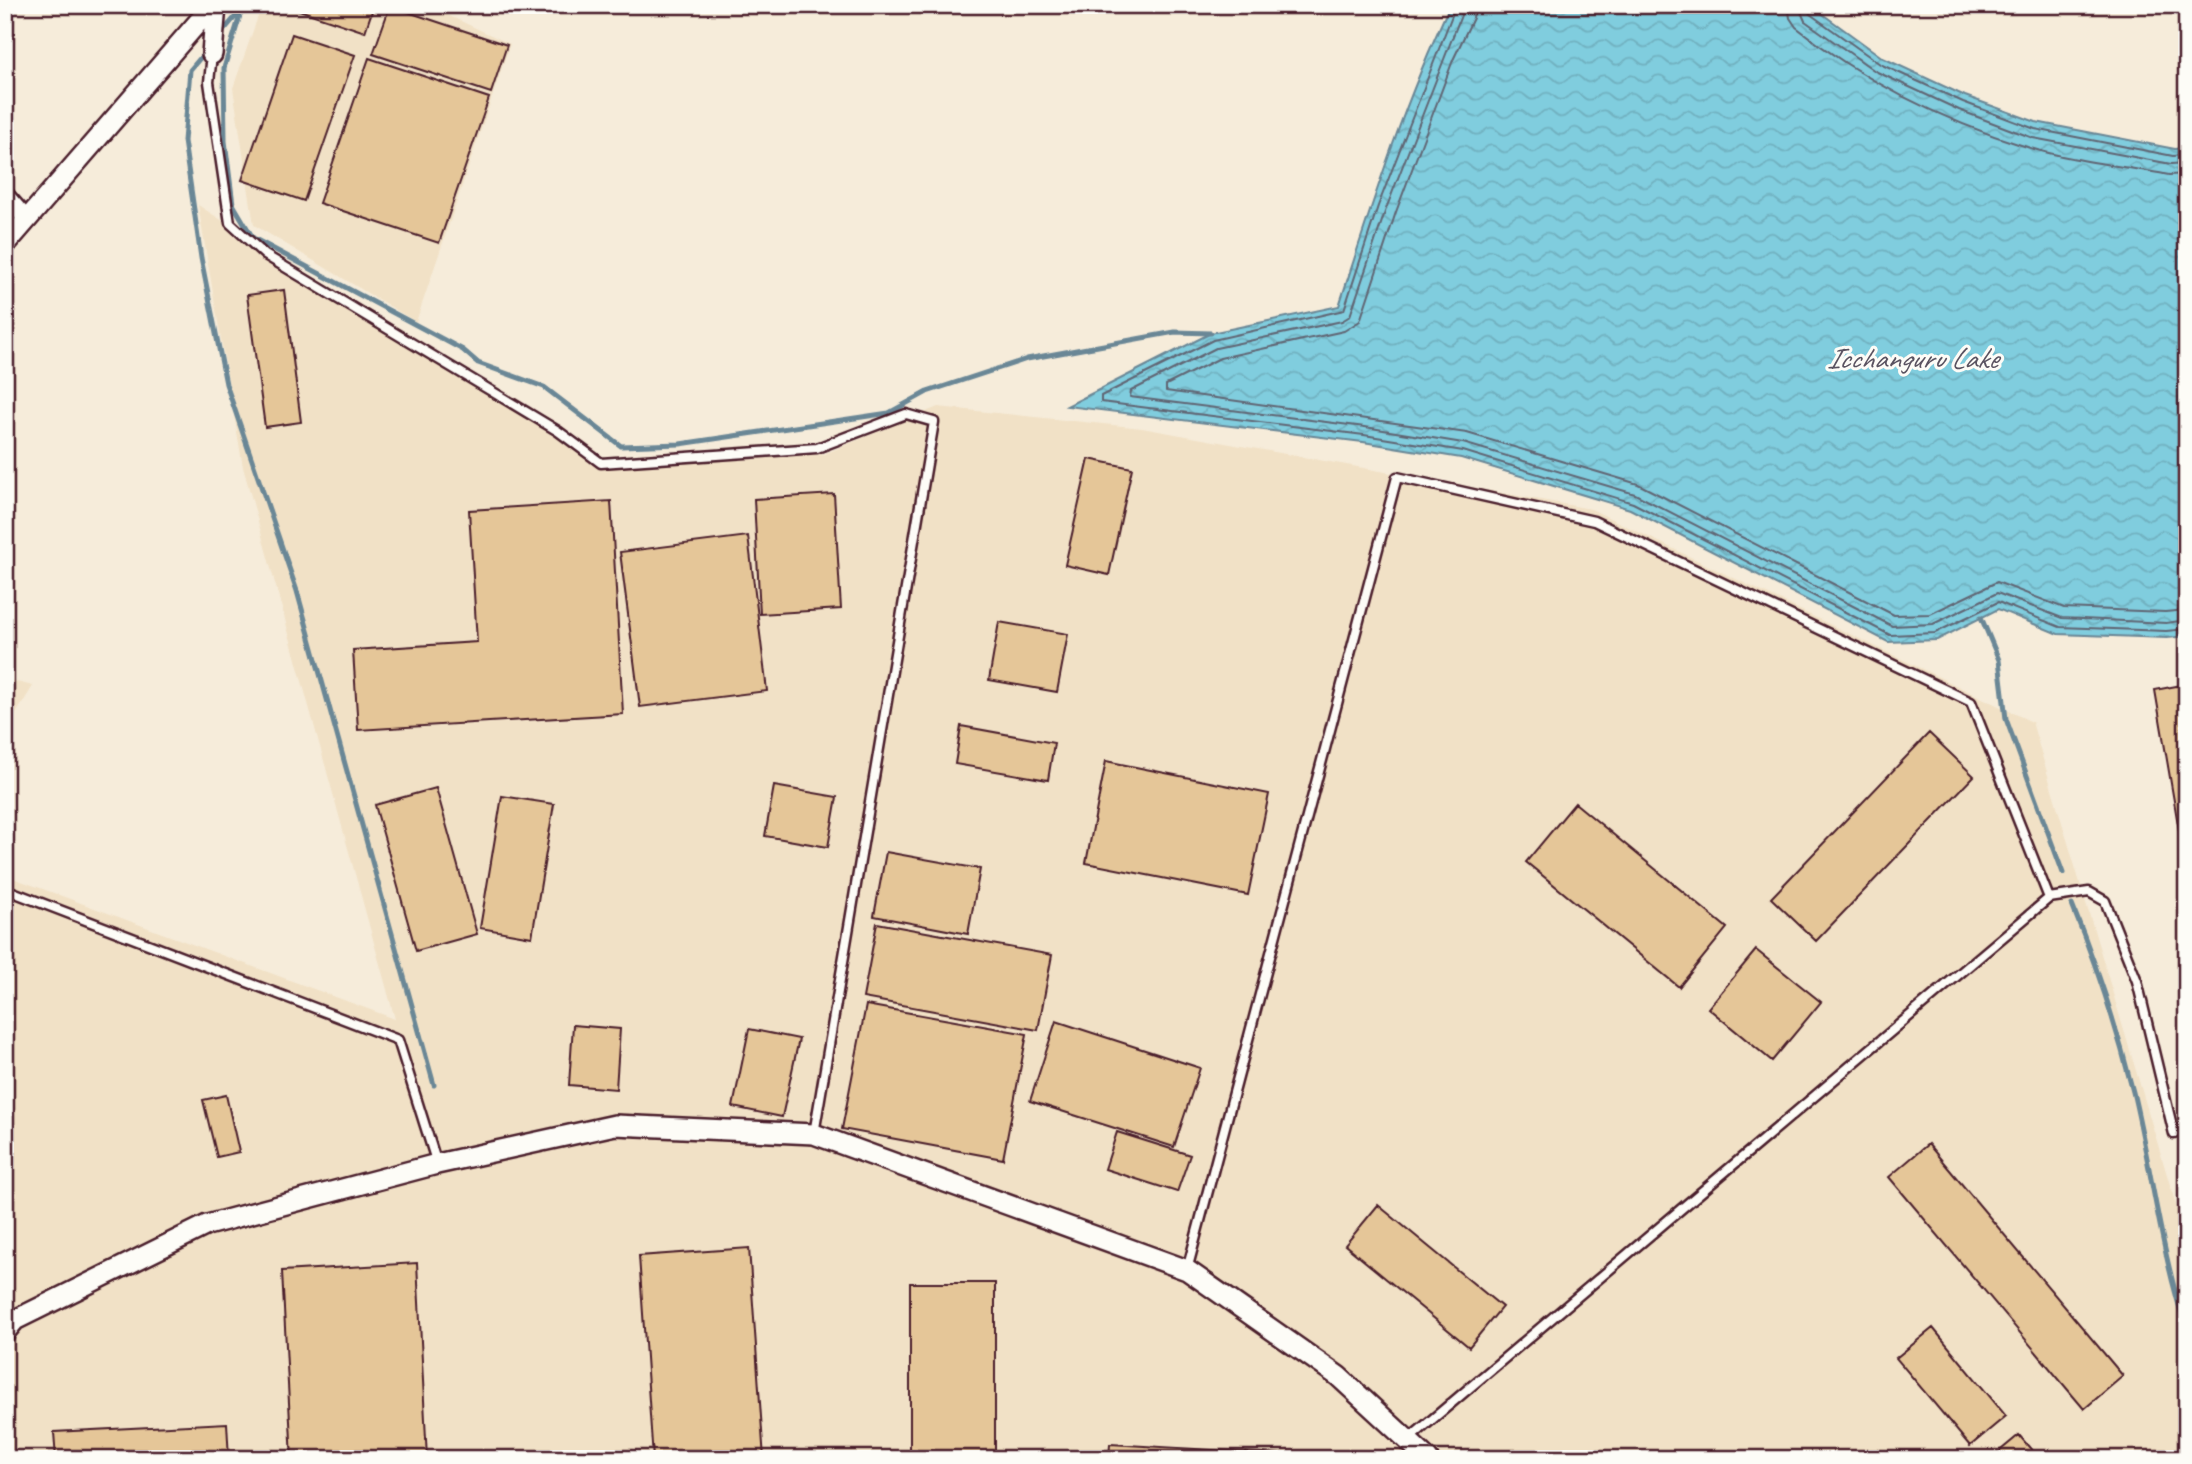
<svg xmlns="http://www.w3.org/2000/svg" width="2192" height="1464" font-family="Caveat,sans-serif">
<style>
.built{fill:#f1e1c6}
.water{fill:url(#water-waves);stroke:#6a8796;stroke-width:2}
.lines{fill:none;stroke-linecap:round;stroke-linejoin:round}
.shore{stroke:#606573;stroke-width:2}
.stream{stroke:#6a8796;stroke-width:5}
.building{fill:#e5c698;stroke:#4a1f2b;stroke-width:2}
.service-casing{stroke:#4a1f2b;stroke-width:13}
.minor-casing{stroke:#4a1f2b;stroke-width:21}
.tertiary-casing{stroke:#4a1f2b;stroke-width:24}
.service{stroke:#fdfcf7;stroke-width:8}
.minor{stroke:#fdfcf7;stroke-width:16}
.tertiary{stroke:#fdfcf7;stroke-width:19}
.labels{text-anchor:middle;stroke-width:6;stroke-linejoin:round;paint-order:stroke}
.water-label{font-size:30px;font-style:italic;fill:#5a5361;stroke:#fdfcf7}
</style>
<defs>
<pattern id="water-waves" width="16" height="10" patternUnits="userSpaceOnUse" patternTransform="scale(1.75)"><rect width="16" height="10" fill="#80cdde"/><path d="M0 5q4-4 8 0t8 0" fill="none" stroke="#70b0bf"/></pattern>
</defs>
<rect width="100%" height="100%" fill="#f6ecda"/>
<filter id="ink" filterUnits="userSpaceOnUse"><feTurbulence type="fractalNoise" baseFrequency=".0143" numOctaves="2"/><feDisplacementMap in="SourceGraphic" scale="14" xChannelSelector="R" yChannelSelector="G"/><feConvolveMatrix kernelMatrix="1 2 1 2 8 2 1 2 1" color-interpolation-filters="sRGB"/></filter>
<g filter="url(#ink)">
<path class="built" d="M262,5H426L510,44L416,322L254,225L233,88Z
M198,205L603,464L824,454L938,407L1142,428L1591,509L2032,722L2187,1242V1459H5V875L395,1019L243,467Z
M5,679L33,686L5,732Z"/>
<path class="water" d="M1450,5H1810L1883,58L1965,96L2036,122L2175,149L2187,147V636L2167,638L2058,634L1998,609L1937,640L1888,642L1630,509L1461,458L1363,442L1067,406L1211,333L1339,306C1372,204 1404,102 1450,5Z"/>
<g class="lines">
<path class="shore" d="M1456,5L1378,206L1344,310L1213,340L1101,396V402L1364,435L1463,451L1633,503L1890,635L1935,633L1998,602L2060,627L2166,631L2187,629
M1465,5L1386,209L1350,316L1342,321L1216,348L1131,391L1130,397L1365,427L1463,443L1635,494L1892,626L1933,624L1997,593L2062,618L2166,623L2187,620
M1475,5L1473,18L1453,60L1396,212L1360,321L1344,331L1220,358L1166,385V391L1467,433L1638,484L1894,615L1930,614L1997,582L2064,608L2165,612L2187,610
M1788,5L1790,18L1796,27C1864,82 1944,121 2027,147C2072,161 2123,166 2169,175L2187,174
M1798,5L1805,21L1875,71L1959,110L2033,138L2171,164L2187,163
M1807,5L1810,14L1880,64L1963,102L2035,129L2173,156L2187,154"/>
<path class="stream" d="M220,35L242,9L224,68L225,141L233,204L253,238L463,350L478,363L544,387L621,446L680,444L889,413L927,392L1027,359L1175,332L1211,333
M206,51L190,70L184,141L201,258L226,384L297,591L434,1085
M1981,617L1999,660L2006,719L2063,873
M2072,905C2097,966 2117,1028 2133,1092C2152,1171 2161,1254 2187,1331"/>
</g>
<path class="building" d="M284,5H374L365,32Z
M390,6L507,45L491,93L373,54Z
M292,34L355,55L304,201L242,180Z
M369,58L489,98L439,243L319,203Z
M284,290L301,422L265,427L247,295Z
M1089,459L1132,468L1109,575L1065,565Z
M834,494L841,609L760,614L754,499Z
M611,501L623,714L358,730L353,650L477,642L469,510Z
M748,536L767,691L640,707L620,552Z
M999,622L1068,634L1057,692L989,680Z
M2187,684V841L2181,842L2155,690Z
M961,726L1054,743L1048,780L955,764Z
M1929,733L1974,776L1816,941L1771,898Z
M1106,761L1269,794L1248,895L1086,863Z
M774,786L837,797L828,847L765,836Z
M436,788L477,934L416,951L375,805Z
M502,796L554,804L532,937L480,928Z
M1575,803L1727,928L1679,987L1526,862Z
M886,852L980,869L968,934L874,916Z
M877,923L1052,955L1038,1030L863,998Z
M1756,950L1821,1002L1772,1061L1708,1008Z
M866,1005L1027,1034L1003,1159L842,1129Z
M1056,1021L1200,1068L1174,1147L1030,1101Z
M573,1025L620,1029L616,1089L569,1085Z
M749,1029L799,1039L782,1117L733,1107Z
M226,1095L239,1152L217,1157L203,1100Z
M1117,1132L1190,1155L1177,1192L1105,1169Z
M1928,1144L2123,1376L2084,1409L1889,1177Z
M1378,1205L1502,1307L1469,1347L1345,1245Z
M749,1248L764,1459H653L639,1256Z
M417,1263L427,1459H292L282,1271Z
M910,1283H995V1459H910Z
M1933,1328L2006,1416L1970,1446L1896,1358Z
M227,1423L229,1459H56L54,1432Z
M2019,1435L2039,1459H1990Z
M1110,1444L1331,1457V1459H1109Z"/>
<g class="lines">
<defs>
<path id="service" d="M212,54L209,82L230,223L265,255L558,431L601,463L817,448L906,414L934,422L814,1134
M5,889L398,1040L437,1164
M2049,898L2089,892L2105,901L2137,981L2174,1134
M1187,1270L1397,477L1594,521L1971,702L2049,898L1409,1439"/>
<path id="minor" d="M5,195L27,220"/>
<path id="tertiary" d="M212,54L216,5
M5,245L213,5
M5,1332L15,1320L207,1225L437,1164L615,1125L814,1134L1187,1270L1338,1376L1428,1459"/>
</defs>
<use href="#service" class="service-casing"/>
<use href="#minor" class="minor-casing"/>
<use href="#tertiary" class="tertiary-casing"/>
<use href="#service" class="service"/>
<use href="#minor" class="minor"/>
<use href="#tertiary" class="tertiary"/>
</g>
</g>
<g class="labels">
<g class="water-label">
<text x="1912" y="368">Icchanguru Lake</text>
</g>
</g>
<rect width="2192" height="1464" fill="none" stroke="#fdfcf7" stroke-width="28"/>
<rect x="14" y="14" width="2164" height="1436" fill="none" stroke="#4a1f2b" stroke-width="2.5" filter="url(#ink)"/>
</svg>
